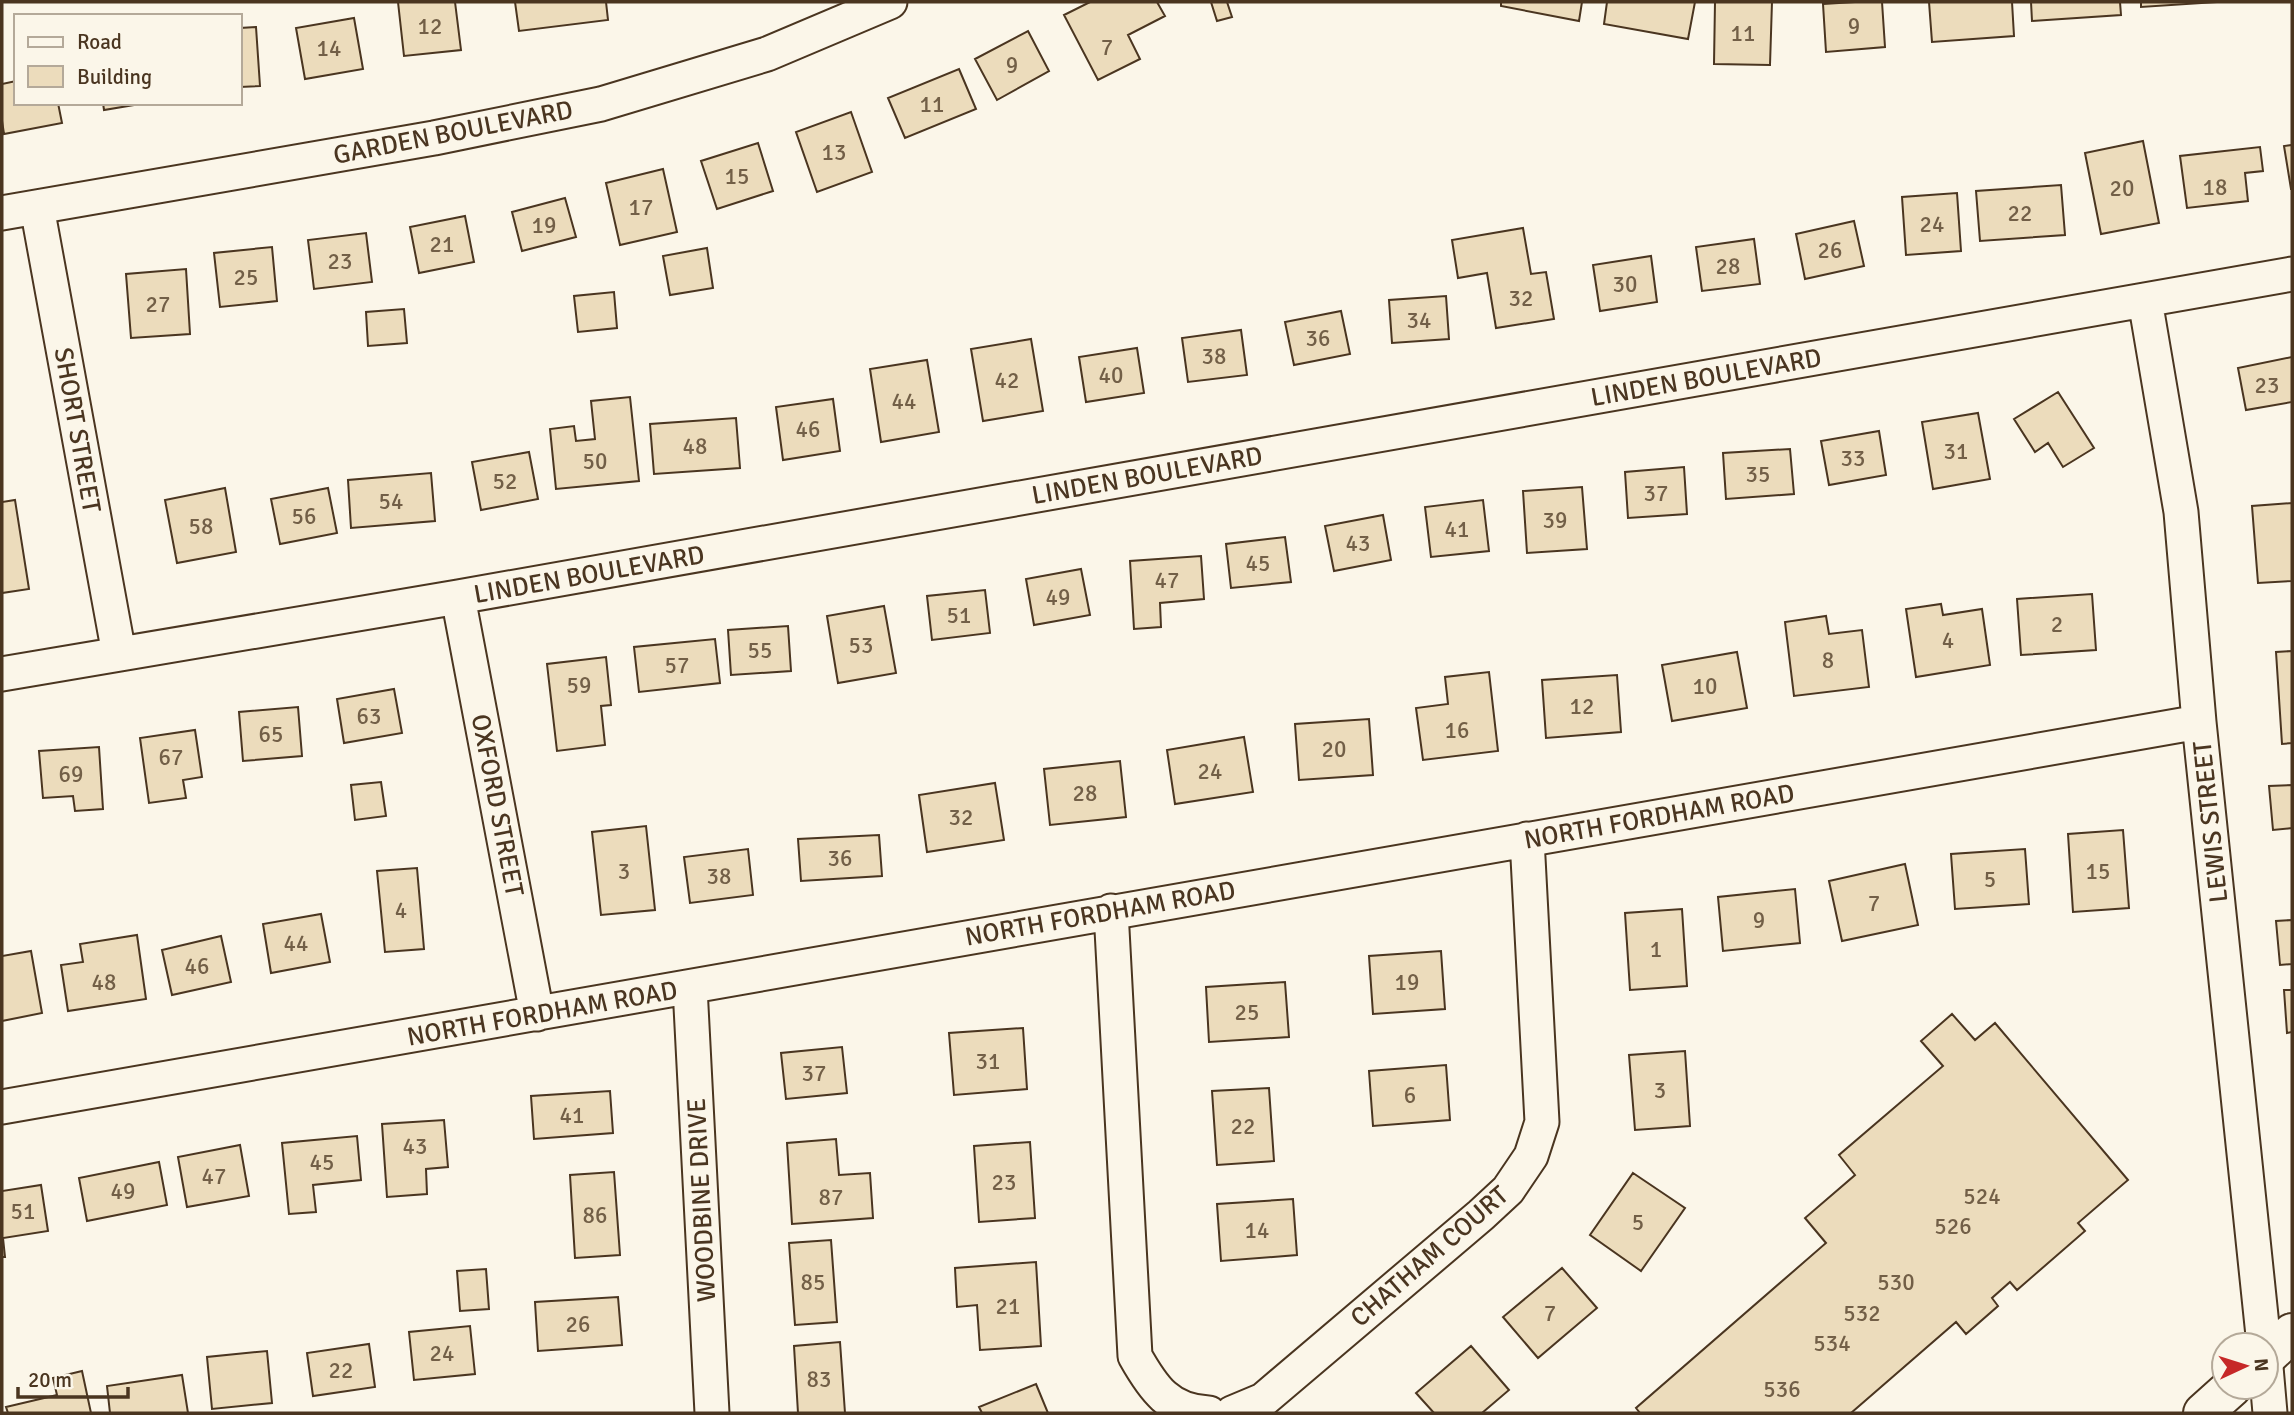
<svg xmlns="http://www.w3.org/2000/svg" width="2294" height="1415" font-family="Signika,sans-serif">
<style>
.building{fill:#ecdcbc;stroke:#4a3520;stroke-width:2}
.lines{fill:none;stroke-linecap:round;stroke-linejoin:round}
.street-casing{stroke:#4a3520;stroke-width:37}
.primary-casing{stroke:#4a3520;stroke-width:42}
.street{stroke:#fbf6e9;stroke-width:33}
.primary{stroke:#fbf6e9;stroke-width:38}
.labels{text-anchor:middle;stroke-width:5;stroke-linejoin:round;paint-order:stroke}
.number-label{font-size:23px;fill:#725f47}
.street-label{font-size:26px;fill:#4a3520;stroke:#fbf6e9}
</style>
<rect width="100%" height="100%" fill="#fbf6e9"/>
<path class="building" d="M398,2H455L461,50L404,56Z
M515,2H606L608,20L519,31Z
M1090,2H1157L1165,16L1128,35L1140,59L1098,80L1064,15Z
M1211,2H1227L1232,17L1217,21Z
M1501,2H1582L1579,21L1501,6Z
M1607,2H1695L1688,39L1604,24Z
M1715,2H1772L1770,65L1714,64Z
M1855,2H1882L1885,47L1826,52L1823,4Z
M1929,2H2012L2014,36L1932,42Z
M2031,2H2120L2121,15L2032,21Z
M2141,2H2217L2141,7Z
M354,18L363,69L305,79L296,28Z
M256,27L260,86L240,87V28Z
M1028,31L1049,71L997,100L975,59Z
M959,69L976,109L905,138L888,98Z
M16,81V103H58L62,123L4,134L2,121V84Z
M103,103H146L104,110Z
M851,112L872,172L817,192L796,132Z
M2143,141L2159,223L2101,234L2085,153Z
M758,143L773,191L717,209L701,161Z
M2292,145V189H2291L2284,146Z
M2260,147L2263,171L2245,173L2248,201L2187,208L2180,156Z
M663,169L677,232L620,245L606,183Z
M2061,185L2065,235L1980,241L1976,191Z
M1957,193L1961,251L1906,255L1902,197Z
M565,198L576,237L522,251L512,212Z
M465,216L474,262L419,273L410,227Z
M1854,221L1864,266L1805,279L1796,234Z
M1523,228L1531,274L1546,272L1554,319L1496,328L1487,273L1458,278L1452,240Z
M366,233L372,282L314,289L308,240Z
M1754,239L1760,284L1702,291L1696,247Z
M272,247L277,301L220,307L214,253Z
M707,248L713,288L670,295L663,256Z
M1651,256L1657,302L1600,311L1593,265Z
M186,269L190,334L131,338L126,274Z
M614,292L617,328L578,332L574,296Z
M1446,296L1449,339L1392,343L1389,300Z
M404,309L407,343L368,346L366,312Z
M1341,311L1350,354L1294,365L1285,322Z
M1241,330L1247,375L1188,382L1182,338Z
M1031,339L1043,411L983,421L971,349Z
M1137,348L1144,393L1086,402L1079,357Z
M2292,357V402L2246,410L2238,368Z
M927,360L939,432L881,442L870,369Z
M2058,392L2094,448L2063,467L2048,443L2035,452L2014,419Z
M630,397L639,481L556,489L550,429L574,426L576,441L595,439L591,401Z
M833,399L840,451L783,460L776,407Z
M1978,413L1990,479L1933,489L1922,422Z
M736,418L740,468L654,474L650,424Z
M1879,431L1886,475L1829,485L1821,441Z
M1790,449L1794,494L1726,499L1723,453Z
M529,452L538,499L481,510L472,462Z
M1684,467L1687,514L1628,518L1625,472Z
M431,473L435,521L351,528L348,480Z
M1582,487L1587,549L1527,553L1523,491Z
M225,488L236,552L177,563L165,500Z
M328,488L337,533L280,544L271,499Z
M15,500L29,589L2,593V502Z
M1483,500L1489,551L1431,557L1425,507Z
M2292,503V581L2258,583L2252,506Z
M1383,515L1391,560L1334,571L1325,526Z
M1285,537L1291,582L1231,588L1226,544Z
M1201,556L1204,599L1160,603L1161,627L1134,629L1130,561Z
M1081,569L1090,615L1034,625L1026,579Z
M985,590L990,633L932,640L927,596Z
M2092,594L2096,650L2021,655L2017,599Z
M1941,604L1943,615L1982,609L1990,665L1916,677L1906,609Z
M884,606L896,673L838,683L827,616Z
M1826,616L1829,634L1862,630L1869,687L1794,696L1785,622Z
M788,626L791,671L731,675L728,630Z
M715,639L720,683L639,692L634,647Z
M2292,651V743L2282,744L2276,652Z
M1737,652L1747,708L1672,721L1662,665Z
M606,657L611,705L601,706L605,745L557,751L547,664Z
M1489,672L1498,751L1423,760L1416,708L1448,704L1445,677Z
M1617,675L1621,732L1546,738L1542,680Z
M394,689L402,733L344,743L337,699Z
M298,707L302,756L243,761L239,712Z
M1369,719L1373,775L1299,780L1295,724Z
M195,730L202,777L183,780L186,798L149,803L140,738Z
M1244,737L1253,792L1175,804L1167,750Z
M99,747L103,809L75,811L73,796L43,798L39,751Z
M1120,761L1126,817L1050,825L1044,769Z
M381,782L386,816L355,820L351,785Z
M995,783L1004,840L927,852L919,795Z
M2292,785V828L2273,830L2269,786Z
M646,826L655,910L601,915L592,832Z
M2123,830L2129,908L2073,912L2068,834Z
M879,835L882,876L801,881L798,839Z
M748,849L753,895L690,903L684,857Z
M2025,849L2029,904L1955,909L1951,854Z
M1905,864L1918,925L1842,941L1829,881Z
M417,868L424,949L385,952L377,871Z
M1795,889L1800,943L1723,951L1718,897Z
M1682,909L1687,986L1630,990L1625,913Z
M321,914L330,962L271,973L263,924Z
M2292,920V964L2280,965L2276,921Z
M137,935L146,999L68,1011L61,965L83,962L80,944Z
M221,936L231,982L172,995L162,950Z
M31,951L42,1013L2,1021V956Z
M1441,951L1445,1009L1373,1014L1369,956Z
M1285,982L1289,1037L1209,1042L1206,987Z
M2284,990H2292V1032L2287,1033Z
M1952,1014L1975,1040L1995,1023L2128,1180L2078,1223L2085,1231L2017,1290L2010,1282L1992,1298L1998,1306L1966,1334L1956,1322L1851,1413H1640L1636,1408L1826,1243L1805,1218L1855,1175L1839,1155L1943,1066L1921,1041Z
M1023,1028L1027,1089L954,1095L949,1033Z
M842,1047L847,1093L786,1099L781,1053Z
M1685,1051L1690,1126L1635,1130L1629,1055Z
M1446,1065L1450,1120L1373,1126L1369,1071Z
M1269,1088L1274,1161L1217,1165L1212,1091Z
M610,1091L613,1133L534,1139L531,1096Z
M444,1120L448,1167L426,1169L427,1194L387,1197L382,1124Z
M357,1136L361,1180L313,1185L316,1212L289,1214L282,1143Z
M836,1139L839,1175L870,1173L873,1218L792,1224L787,1143Z
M1030,1142L1035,1218L979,1222L974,1146Z
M240,1145L249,1196L187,1207L178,1157Z
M159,1162L167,1205L87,1221L79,1178Z
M614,1172L620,1255L575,1258L570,1175Z
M1633,1173L1685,1208L1641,1271L1590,1235Z
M41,1185L48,1231L3,1238L5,1257H2V1191Z
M1293,1199L1297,1255L1221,1261L1217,1204Z
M831,1240L837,1322L795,1325L789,1243Z
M1036,1262L1041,1346L980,1350L977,1305L957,1307L955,1268Z
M1562,1268L1597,1308L1538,1358L1503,1317Z
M486,1269L489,1309L460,1311L457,1271Z
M618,1297L622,1345L538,1351L535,1302Z
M470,1326L475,1374L414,1380L409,1332Z
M840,1342L845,1413H798L794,1346Z
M369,1344L375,1387L313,1396L307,1353Z
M1471,1346L1509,1390L1482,1413H1434L1416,1393Z
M267,1351L272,1403L212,1409L207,1357Z
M82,1371L91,1413H8L6,1407L57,1395L53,1378Z
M182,1375L188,1413H110L107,1386Z
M1036,1384L1048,1413H982L979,1407Z"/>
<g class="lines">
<defs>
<path id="street" d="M37,207L119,654
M2,213L434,138L601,104L767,54L890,2
M2145,300L2181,512L2199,722L2264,1345
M458,597L537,1014
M2,674L458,597L2292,274
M1111,911L1135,1356C1153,1388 1169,1412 1209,1413
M690,987L712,1413
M2,1107L2199,722
M2266,1367L2270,1413
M1232,1413L1263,1400L1481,1215L1508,1190L1531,1156L1542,1122L1527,839"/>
<path id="primary" d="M2266,1357L2292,1333
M2203,1413L2232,1387"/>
</defs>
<use href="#street" class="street-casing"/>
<use href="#primary" class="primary-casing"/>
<use href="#street" class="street"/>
<use href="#primary" class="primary"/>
</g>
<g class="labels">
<g class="number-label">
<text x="430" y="34">12</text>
<text x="1854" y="34">9</text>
<text x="1743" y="41">11</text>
<text x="1107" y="55">7</text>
<text x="329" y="56">14</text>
<text x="1012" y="73">9</text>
<text x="932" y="112">11</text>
<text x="834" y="160">13</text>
<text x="737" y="184">15</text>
<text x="2215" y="195">18</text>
<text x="2122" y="196">20</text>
<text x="641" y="215">17</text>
<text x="2020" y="221">22</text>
<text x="1932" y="232">24</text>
<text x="544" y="233">19</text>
<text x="442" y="252">21</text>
<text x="1830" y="258">26</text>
<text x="340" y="269">23</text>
<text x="1728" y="274">28</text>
<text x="246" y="285">25</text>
<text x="1625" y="292">30</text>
<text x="1521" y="306">32</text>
<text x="158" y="312">27</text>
<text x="1419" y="328">34</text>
<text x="1318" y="346">36</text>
<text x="1214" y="364">38</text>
<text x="1111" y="383">40</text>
<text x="1007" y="388">42</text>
<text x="2267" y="393">23</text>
<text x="904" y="409">44</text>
<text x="808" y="437">46</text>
<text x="695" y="454">48</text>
<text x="1956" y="459">31</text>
<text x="1853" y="466">33</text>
<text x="595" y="469">50</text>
<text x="1758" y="482">35</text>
<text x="505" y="489">52</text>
<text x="1656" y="501">37</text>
<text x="391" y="509">54</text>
<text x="304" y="524">56</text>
<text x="1555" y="528">39</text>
<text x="201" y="534">58</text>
<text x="1457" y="537">41</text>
<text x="1358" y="551">43</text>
<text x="1258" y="571">45</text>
<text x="1167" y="588">47</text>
<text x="1058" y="605">49</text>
<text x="959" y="623">51</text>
<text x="2057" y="632">2</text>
<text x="1948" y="648">4</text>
<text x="861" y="653">53</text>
<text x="760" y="658">55</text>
<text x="1828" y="668">8</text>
<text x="677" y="673">57</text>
<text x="579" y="693">59</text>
<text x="1705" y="694">10</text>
<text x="1582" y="714">12</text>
<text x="369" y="724">63</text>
<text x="1457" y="738">16</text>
<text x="271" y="742">65</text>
<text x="1334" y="757">20</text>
<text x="171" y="765">67</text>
<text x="1210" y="779">24</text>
<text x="71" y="782">69</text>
<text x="1085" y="801">28</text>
<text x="961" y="825">32</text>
<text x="840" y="866">36</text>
<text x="624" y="879">3</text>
<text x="2098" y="879">15</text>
<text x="719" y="884">38</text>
<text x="1990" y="887">5</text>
<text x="1874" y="911">7</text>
<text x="401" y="918">4</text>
<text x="1759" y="928">9</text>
<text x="296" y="951">44</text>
<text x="1656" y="957">1</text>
<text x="197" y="974">46</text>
<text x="104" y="990">48</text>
<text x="1407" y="990">19</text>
<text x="1247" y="1020">25</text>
<text x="988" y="1069">31</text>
<text x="814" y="1081">37</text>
<text x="1660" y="1098">3</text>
<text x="1410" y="1103">6</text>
<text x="572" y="1123">41</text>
<text x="1243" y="1134">22</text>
<text x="415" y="1154">43</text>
<text x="322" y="1170">45</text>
<text x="214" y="1184">47</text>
<text x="1004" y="1190">23</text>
<text x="123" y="1199">49</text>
<text x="1982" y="1204">524</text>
<text x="831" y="1205">87</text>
<text x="23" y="1219">51</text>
<text x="595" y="1223">86</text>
<text x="1638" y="1230">5</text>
<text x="1953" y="1234">526</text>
<text x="1257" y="1238">14</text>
<text x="813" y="1290">85</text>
<text x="1896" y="1290">530</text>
<text x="1008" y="1314">21</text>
<text x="1550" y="1321">7</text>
<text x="1862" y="1321">532</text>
<text x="578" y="1332">26</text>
<text x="1832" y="1351">534</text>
<text x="442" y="1361">24</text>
<text x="341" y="1378">22</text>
<text x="819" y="1387">83</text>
<text x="1782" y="1397">536</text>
</g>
<g class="street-label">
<text transform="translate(453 132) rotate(-11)" y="9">GARDEN BOULEVARD</text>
<text transform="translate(1706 377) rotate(-10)" y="9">LINDEN BOULEVARD</text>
<text transform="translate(78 430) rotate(80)" y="9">SHORT STREET</text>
<text transform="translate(1147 475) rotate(-10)" y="9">LINDEN BOULEVARD</text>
<text transform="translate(589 574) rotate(-10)" y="9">LINDEN BOULEVARD</text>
<text transform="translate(498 805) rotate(79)" y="9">OXFORD STREET</text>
<text transform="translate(1659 816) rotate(-10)" y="9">NORTH FORDHAM ROAD</text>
<text transform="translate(2210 822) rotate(-96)" y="9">LEWIS STREET</text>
<text transform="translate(1100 913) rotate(-10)" y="9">NORTH FORDHAM ROAD</text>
<text transform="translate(542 1013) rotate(-10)" y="9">NORTH FORDHAM ROAD</text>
<text transform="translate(701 1200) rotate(-93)" y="9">WOODBINE DRIVE</text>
<text transform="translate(1429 1256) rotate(-41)" y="9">CHATHAM COURT</text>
</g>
</g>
<rect width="2294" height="1415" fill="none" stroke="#4a3520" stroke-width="7"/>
<rect x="14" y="14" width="228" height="91" fill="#fbf6e9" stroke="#b4a999" stroke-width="2"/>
<rect x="28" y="37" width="35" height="10" fill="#fbf6e9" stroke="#b4a999" stroke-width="2"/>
<text x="77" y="49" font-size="21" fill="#4a3520">Road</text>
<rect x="28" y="66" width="35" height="21" fill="#ecdcbc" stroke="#b4a999" stroke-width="2"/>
<text x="77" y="84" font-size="21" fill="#4a3520">Building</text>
<g transform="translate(2245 1366) rotate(86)"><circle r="33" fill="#fbf6e9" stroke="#b4a999" stroke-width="2"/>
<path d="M0-5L12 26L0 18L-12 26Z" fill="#c62828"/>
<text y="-10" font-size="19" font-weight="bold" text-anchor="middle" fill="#4a3520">N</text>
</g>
<path d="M18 1387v10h110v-10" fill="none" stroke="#4a3520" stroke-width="3.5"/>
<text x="28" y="1387" font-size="21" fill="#4a3520" stroke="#fbf6e9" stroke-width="5" paint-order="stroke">20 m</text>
</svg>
